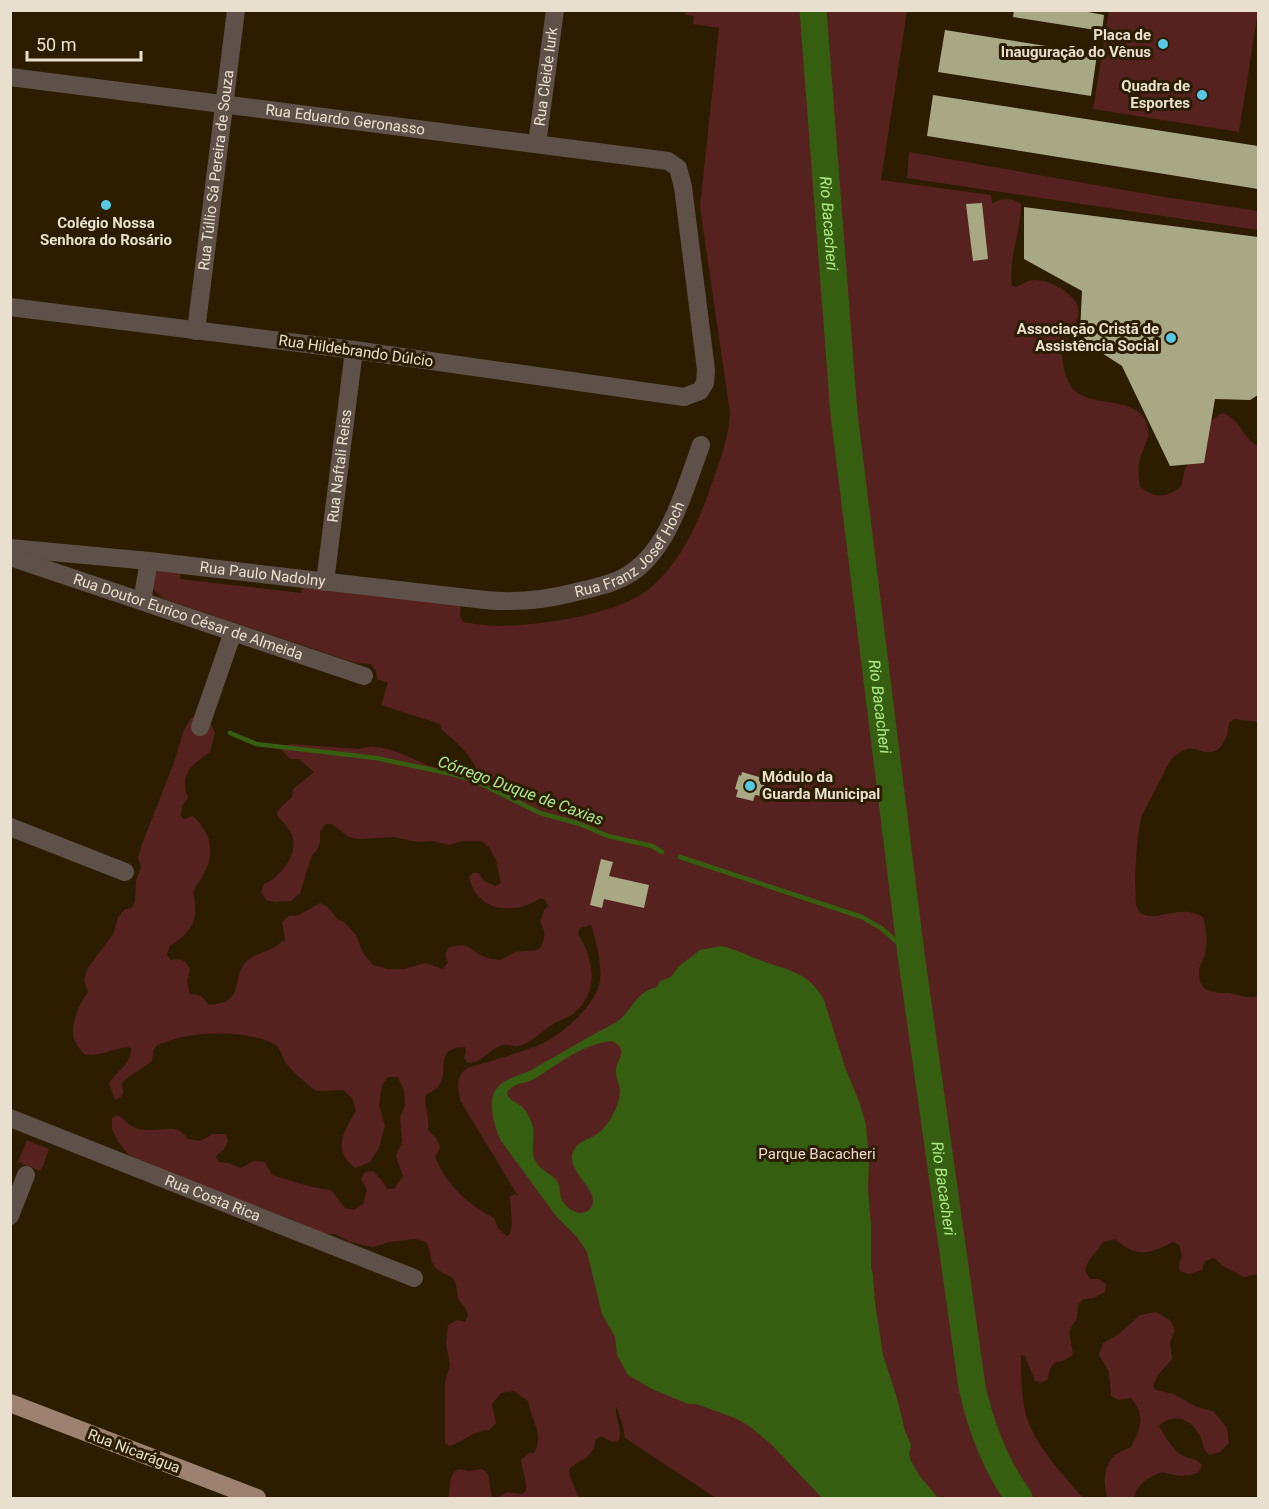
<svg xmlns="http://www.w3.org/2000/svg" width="1269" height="1509" font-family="Roboto,sans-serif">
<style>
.green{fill:#56221f;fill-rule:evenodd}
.water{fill:#365e10;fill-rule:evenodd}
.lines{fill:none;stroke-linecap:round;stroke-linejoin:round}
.stream{stroke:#365e10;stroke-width:4.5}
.river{stroke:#365e10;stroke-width:27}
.building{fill:#a9a885}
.minor{stroke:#5e5149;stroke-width:18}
.major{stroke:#9c8170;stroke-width:18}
.poi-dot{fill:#57c9e2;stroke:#2c1d01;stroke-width:2}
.labels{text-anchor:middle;stroke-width:6;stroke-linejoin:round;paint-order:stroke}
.poi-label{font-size:15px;font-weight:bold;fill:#e9dfce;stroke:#2c1d01;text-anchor:end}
.street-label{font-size:15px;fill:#e9dfce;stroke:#2c1d01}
.park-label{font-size:15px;fill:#f1d8d4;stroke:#2c1d01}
.water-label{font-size:16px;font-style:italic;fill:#aee985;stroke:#2c1d01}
</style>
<rect width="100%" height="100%" fill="#2c1d01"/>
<path class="green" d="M686,11H907L881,180L991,195L992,203C1001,199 1012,197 1021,204C1021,232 1008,258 1012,286L1017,287C1020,285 1025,282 1029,281C1043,276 1074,292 1078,307C1081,322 1070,332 1064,345C1059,355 1065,379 1072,388C1091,411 1142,392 1148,429C1150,440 1140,453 1139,464C1138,471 1139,480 1140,487C1156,498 1164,499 1181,487L1185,469L1199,447L1208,423L1222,413C1243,420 1241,438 1258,446V722L1234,719L1229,723C1228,734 1224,751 1210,752C1202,753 1194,747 1187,749C1180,751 1176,755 1171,759L1141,817L1137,844L1135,877L1136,905L1141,914C1146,915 1151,917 1155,916C1171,914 1187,907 1203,917C1206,929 1208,941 1205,954C1204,960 1199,965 1199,971C1198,992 1211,992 1227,993C1240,994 1246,1000 1258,996V1274L1244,1277L1223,1266L1214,1258L1205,1261L1202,1270L1189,1274L1180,1271L1179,1265L1182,1256L1179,1245L1173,1242C1149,1254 1136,1258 1115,1239L1103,1242C1096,1254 1088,1257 1085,1271L1090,1279H1099L1106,1284L1105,1292L1094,1298L1083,1299L1078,1305L1077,1319C1065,1332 1071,1338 1073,1354C1059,1368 1052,1354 1048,1379L1042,1382L1035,1381L1025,1356L1021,1355C1021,1375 1021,1396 1026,1415C1034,1444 1064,1476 1083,1498H716L625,1438L623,1426L616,1406C615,1418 622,1429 619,1440L613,1442L601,1436L596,1439C592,1461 583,1456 569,1469L570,1477L579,1498H497L507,1492L522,1494L526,1491C527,1479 522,1471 521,1460L529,1453H534C545,1435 531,1420 528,1401L514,1391L501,1393L492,1404L496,1423L489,1430C473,1430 464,1442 449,1446L445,1443V1382L450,1365L446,1343L448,1325L457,1320L465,1322L468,1316C467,1308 463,1306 459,1300C456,1293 458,1283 452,1278C445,1272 438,1273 433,1264C430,1259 431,1251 426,1242L415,1239L390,1242L373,1247L350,1242L335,1234H323L293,1220L162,1171L128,1154L119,1143L112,1129V1118L118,1115C124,1120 131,1127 139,1129C158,1134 176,1120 188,1139L200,1141L213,1134H226L228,1141L224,1149L216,1156L218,1162L228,1163L241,1168L254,1161L265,1162L272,1175C292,1181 311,1188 331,1190L345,1208L354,1210L363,1204L367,1190L361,1179L365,1172L373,1171L383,1182L387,1189H394L403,1176L396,1156L402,1142L400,1117L405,1106L404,1091L398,1077H388L382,1085L379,1105L385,1126L379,1148L370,1162L355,1168C332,1150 343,1132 356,1111L352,1098L343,1090L316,1091C305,1082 294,1074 286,1063C281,1056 282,1049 274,1044C248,1030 193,1031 166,1042C162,1043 157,1044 155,1048C152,1052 153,1057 152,1061C142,1070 131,1073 122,1083L123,1093L121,1097L115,1100L109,1083C117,1071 132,1063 131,1048C118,1045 102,1058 84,1054C79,1048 73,1041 73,1033C72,1022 80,1001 88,993L84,980L87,969L114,933L118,917L125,909L132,908L135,901L136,881L141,866L138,858L142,844L173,765L184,730L191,718L200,713L208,717L215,733L210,752C192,765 179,773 188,798L182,806L181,816L184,819L193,816C208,830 215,847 207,867C204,875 197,884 193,892C199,919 193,932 170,946L167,955L171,960C181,958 185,960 190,969L187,981L190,994C200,994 203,997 209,1005C246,1002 230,983 245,963C253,953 263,954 273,948C277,946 281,942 285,940L282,922L289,916L299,915L320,903L328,907L337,919L344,922L356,935L363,953L373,965L388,969H404L425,963L443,969L448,962L445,956L448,948C470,940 469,951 485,957C490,959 496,959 501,960L515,952L538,950C545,942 547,932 540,922L544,910L548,906L545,900L541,898C514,916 477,912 469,877L472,873H479L484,881L495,886L501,883L496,860L489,847L481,841H463L449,845L433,841L417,842L394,837L359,839L349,837L332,824H325L320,832V842L317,850L312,855L300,893L291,901L275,902L266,900L261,892L264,884C279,878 297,857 293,839C292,831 282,821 277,815V811L292,797L293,789L314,772L299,759H290L281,749L283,746L290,744L360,749C385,740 413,762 437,768C452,772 459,771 474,777L478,774C472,754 456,742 441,729L440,724L381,705L388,683L377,679L376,671L371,664L356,663L164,599L153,589V576L158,571L181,568L180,579L301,593L303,582L461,602L460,617L463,622C475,624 488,626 500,626C542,625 616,615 649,589C678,566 697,526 709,492C717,467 729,440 730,413L700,207L719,28L693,24L694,16L685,15ZM591,925C596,938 602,966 600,980C597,1005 560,1037 537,1046C516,1054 493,1060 470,1067C455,1074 457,1088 461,1102L518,1196L514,1194L510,1197L512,1223L510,1234L507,1236L498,1228L494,1218C467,1204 447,1185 435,1157L440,1148L436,1138L428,1130C430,1118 424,1108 426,1095C429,1093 435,1090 438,1087C451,1071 432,1048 465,1047L466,1052L464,1058L468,1063C484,1063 488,1048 504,1045C508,1044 513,1047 517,1046C528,1045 540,1033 549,1027C556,1021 566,1019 573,1014C600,992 594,960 578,934L580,928Z
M1109,11H1258L1239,132L1093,109Z
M909,152L1164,197L1258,211V230L907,178Z
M27,1140L49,1149L41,1171L18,1162Z
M1156,1312L1170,1320L1175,1330L1170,1342L1172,1359L1157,1376L1153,1386L1156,1390L1174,1394L1196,1407L1213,1411L1227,1428L1229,1443L1220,1452L1209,1455C1201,1448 1204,1442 1199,1434C1190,1418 1172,1413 1159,1426C1164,1435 1172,1448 1180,1454C1188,1460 1194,1456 1202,1465L1199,1472C1186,1478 1176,1476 1162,1472C1147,1478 1138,1483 1134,1498H1108C1103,1485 1103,1467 1114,1456C1118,1452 1126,1450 1131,1447C1141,1427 1146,1417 1131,1398L1118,1400L1111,1396L1109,1372L1099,1355L1103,1343L1119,1334L1140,1315Z
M459,1469L469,1471L482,1469L488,1474L492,1498H448C452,1487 446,1476 459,1469Z"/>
<path class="water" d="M721,946C736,949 748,956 762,961C788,970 810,973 824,1000L845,1067L860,1104L866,1125L869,1158L868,1189L871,1226V1267L873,1274L875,1303L883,1355L897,1398L905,1431L911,1445L909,1454L911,1461L919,1475L938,1498H822L771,1444L749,1426L735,1418L696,1404H688L652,1389L628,1375L617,1355L615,1337L602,1314L587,1252L577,1237L556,1216L501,1141C495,1128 486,1101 497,1088C504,1078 523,1075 533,1069C560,1054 586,1038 613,1024C633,1014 632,993 657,987L660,981L671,977L678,967L700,950ZM612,1041C631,1050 615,1060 616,1072C616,1078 619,1084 620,1090C620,1106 608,1128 594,1136C587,1140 580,1141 575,1148C560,1170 605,1191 590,1209C582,1218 568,1210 563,1202C558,1195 562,1187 557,1181C550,1172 538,1170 534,1158C531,1148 535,1137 533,1127C531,1120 527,1111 522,1107C516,1101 508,1101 507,1092C515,1081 526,1085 536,1078C559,1063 583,1044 612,1041Z"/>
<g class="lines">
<path class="stream" d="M230,733L256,744L376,758L452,774L473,780L540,813L580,824L608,836L652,846L662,852
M680,857L862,917L881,928L911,954"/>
<path class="river" id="s1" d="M813,10L844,414L911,954L972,1387C981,1427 995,1465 1019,1498"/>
</g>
<path class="building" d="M1014,10H1088V12L1104,15L1102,31L1013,17Z
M945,30L1097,54L1091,96L938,72Z
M933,95L1258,146V189L927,136Z
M982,203L988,259L973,261L966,204Z
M1024,207L1258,237V395L1250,400L1215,399L1204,463L1170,466L1122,366L1088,344L1080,332L1082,291L1024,259Z
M742,772L759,777V781L765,783L762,796L755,795L753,801L736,797L738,790L735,789L739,775L741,776Z
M601,859L613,862L609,876L649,885L644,908L604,899L602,908L590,905Z"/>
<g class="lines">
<g class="minor">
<path id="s2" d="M10,77L668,161L678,168L683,187L706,370L705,383L700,391L684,397L354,350L10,307"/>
<path id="s3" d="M537,144L555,10"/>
<path id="s4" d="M196,331L236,10"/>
<path id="s5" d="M10,548L149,561L485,600C516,603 546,600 576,592C592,588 610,585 624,577C668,555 685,488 701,445"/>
<path id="s6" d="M10,557L364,676"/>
<path id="s7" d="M325,582L354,350"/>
<path d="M142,601L149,561"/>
<path d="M200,727L233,632"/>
<path d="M10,827L125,872"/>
<path id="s8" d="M10,1118L414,1278"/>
<path d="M10,1216L26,1175"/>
</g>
<path class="major" d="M10,1403L257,1498"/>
</g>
<g class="poi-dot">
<circle cx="1163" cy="44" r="6"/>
<circle cx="1202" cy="95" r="6"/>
<circle cx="106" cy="205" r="6"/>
<circle cx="1171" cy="338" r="6"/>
<circle cx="750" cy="786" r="6"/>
</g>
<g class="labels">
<g class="poi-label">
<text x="1151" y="40">Placa de<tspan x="1151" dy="17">Inauguração do Vênus</tspan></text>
<text x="1190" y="91">Quadra de<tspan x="1190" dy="17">Esportes</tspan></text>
<text x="106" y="228" text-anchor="middle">Colégio Nossa<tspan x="106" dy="17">Senhora do Rosário</tspan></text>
<text x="1159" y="334">Associação Cristã de<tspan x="1159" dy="17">Assistência Social</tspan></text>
<text x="762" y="782" text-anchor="start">Módulo da<tspan x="762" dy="17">Guarda Municipal</tspan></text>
</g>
<g class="street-label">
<text dy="5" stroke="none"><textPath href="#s3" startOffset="68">Rua Cleide Iurk</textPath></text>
<text dy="5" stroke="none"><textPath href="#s2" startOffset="338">Rua Eduardo Geronasso</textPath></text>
<text dy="5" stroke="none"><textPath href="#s4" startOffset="162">Rua Túllio Sá Pereira de Souza</textPath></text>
<text transform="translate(356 351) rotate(8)" y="5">Rua Hildebrando Dúlcio</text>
<text dy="5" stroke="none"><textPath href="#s7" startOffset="117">Rua Naftali Reiss</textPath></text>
<text dy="5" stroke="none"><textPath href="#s5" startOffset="642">Rua Franz Josef Hoch</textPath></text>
<text dy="5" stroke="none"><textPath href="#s5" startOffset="254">Rua Paulo Nadolny</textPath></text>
<text dy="5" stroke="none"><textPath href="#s6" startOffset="188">Rua Doutor Eurico César de Almeida</textPath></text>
<text dy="5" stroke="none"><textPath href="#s8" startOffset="218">Rua Costa Rica</textPath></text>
<text transform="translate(134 1451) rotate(21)" y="5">Rua Nicarágua</text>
</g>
<g class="park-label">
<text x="817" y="1159">Parque Bacacheri</text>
</g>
<g class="water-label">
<text dy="6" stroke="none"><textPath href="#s1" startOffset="214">Rio Bacacheri</textPath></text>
<text dy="6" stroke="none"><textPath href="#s1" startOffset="700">Rio Bacacheri</textPath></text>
<text transform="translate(521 790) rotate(20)" y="6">Córrego Duque de Caxias</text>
<text dy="6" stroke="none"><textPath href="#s1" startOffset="1186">Rio Bacacheri</textPath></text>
</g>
</g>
<rect width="1269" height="1509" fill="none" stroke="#e9dfce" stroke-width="24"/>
<path d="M27 51v9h114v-9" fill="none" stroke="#e9dfce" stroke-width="3"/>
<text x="36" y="51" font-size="18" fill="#e9dfce" stroke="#2c1d01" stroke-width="4.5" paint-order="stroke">50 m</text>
</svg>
